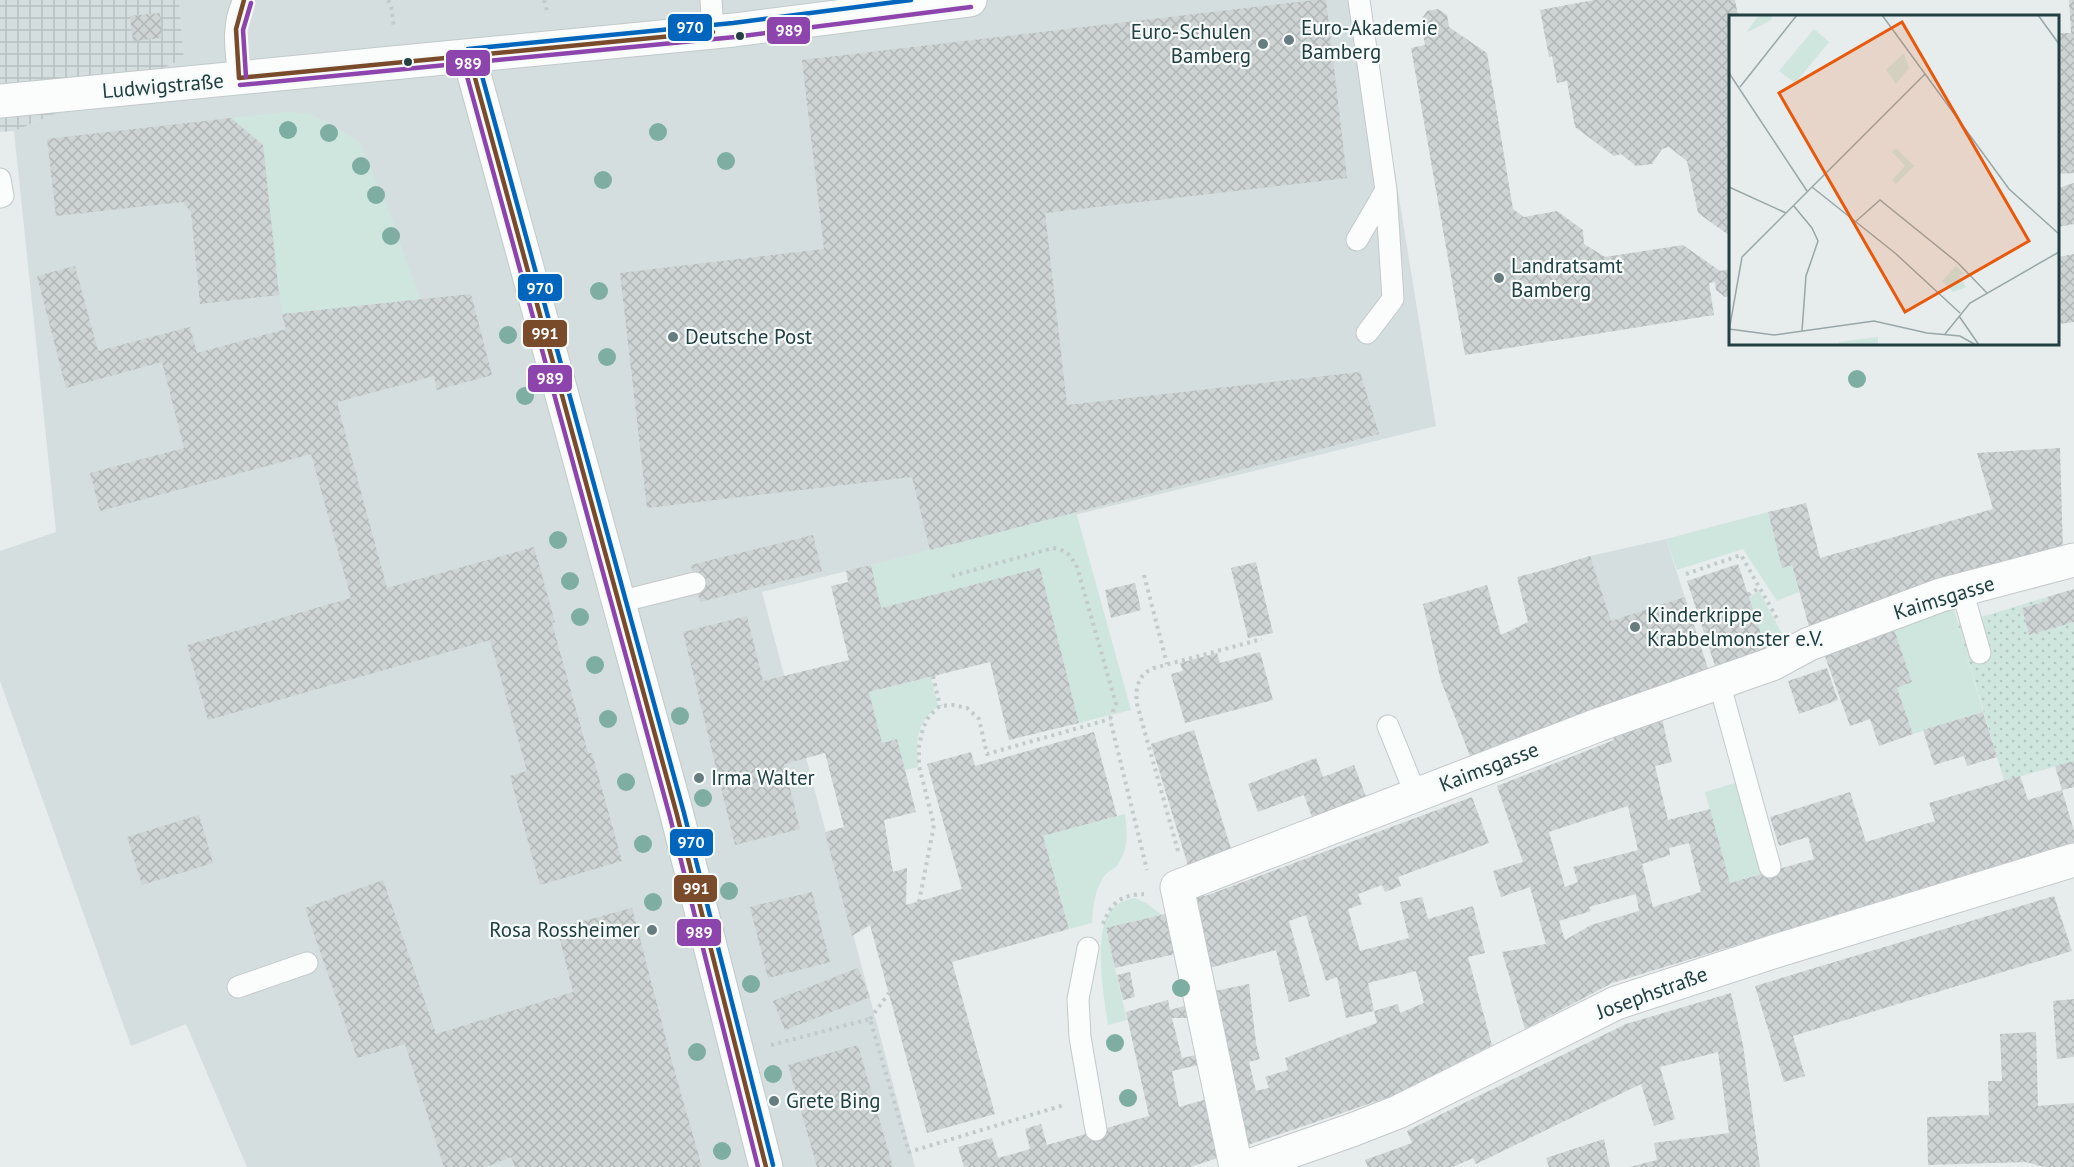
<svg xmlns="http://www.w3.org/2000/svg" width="2074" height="1167" font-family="'PT Sans',sans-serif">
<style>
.built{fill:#d4dede}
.industrial{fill:url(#industrial-grid)}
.grass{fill:#cfe6de}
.garden{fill:url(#garden-dots)}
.building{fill:url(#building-cross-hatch);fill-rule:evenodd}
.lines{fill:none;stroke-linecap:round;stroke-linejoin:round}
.lane-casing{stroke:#c4c9c9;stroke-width:23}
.street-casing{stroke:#c4c9c9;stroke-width:35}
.secondary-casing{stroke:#c2caca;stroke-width:35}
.path{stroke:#c2cbcb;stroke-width:4;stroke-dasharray:3 4.5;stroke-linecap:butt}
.lane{stroke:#fbfcfc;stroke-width:21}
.street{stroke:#fbfcfc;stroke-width:33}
.secondary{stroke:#fbfcfc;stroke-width:33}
.bus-1-casing{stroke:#f6fbfa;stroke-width:9}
.bus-2-casing{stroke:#f6fbfa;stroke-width:9}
.bus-3-casing{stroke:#f6fbfa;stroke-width:9}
.bus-1{stroke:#7a4b2a;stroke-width:4.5}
.bus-2{stroke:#8e44ad;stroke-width:4.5}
.bus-3{stroke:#0065bd;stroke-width:4.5}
.tree{fill:#7eaea2}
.bus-dot{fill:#224042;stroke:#f6fbfa;stroke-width:2}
.poi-dot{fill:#677c7e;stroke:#f6fbfa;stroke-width:2}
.labels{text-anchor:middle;stroke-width:4.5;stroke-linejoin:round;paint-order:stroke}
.poi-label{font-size:21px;fill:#224042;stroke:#f6fbfa;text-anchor:start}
.street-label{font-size:21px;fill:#224042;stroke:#f6fbfa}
.inset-road{fill:none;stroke:#98a7a8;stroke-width:1.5}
.view{fill:#e8590c;fill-opacity:0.15;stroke:#e8590c;stroke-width:3}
.inset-edge{fill:none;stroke:#224042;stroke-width:3}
.line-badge{stroke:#f6fbfa;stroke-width:2}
.badge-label{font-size:16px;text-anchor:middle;font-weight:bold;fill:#fff}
</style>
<defs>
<pattern id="industrial-grid" width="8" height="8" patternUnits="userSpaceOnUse" patternTransform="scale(1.5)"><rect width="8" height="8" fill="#d4dede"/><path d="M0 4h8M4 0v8" fill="none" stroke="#b6c0c0"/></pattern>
<pattern id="garden-dots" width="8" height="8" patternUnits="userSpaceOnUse" patternTransform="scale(1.5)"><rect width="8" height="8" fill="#cfe6de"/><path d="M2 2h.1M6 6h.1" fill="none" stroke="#b1c6c0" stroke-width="1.8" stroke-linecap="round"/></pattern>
<pattern id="building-cross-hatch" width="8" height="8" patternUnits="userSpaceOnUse" patternTransform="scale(1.5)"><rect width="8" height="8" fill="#ced3d3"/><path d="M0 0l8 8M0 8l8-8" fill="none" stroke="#b1b6b6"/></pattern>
</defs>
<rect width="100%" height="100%" fill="#e7ecec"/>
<path class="built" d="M179,0H1367L1436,426L762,592L915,1167H247L186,1024L131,1046L0,681V551L56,532L14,131L184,59Z
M1666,539L1709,672L1600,707L1555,567L1590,556Z"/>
<path class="industrial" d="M0,0H179L184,59L14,131L0,132Z"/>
<path class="grass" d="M288,112L309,114L332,124L361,144L390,214L420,299L282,314L263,145L231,118Z
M1076,512L1131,710L1079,723L1040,568L881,608L871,565Z
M1768,512L1782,567L1792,565L1799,592L1777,601L1743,549L1677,570L1666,539Z
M1759,591L1788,645L1768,655L1749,598Z
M1952,602L1983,712L1913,734L1897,688L1912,682L1892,623Z
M931,677L938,706C916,723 916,741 918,767L905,770L897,739L882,743L869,692Z
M1735,783L1761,874L1730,883L1705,792Z
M1125,814C1127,830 1129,849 1118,864C1116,868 1110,870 1107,873C1095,886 1093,906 1092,923L1069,929L1043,836Z
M1135,898L1146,903L1162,915L1106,929L1127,1020L1108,1025C1104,997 1093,936 1110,911C1116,903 1125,900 1135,898Z"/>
<path class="garden" d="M2047,597L2048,601L2022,608L2029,635L2074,622V761L2004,781L1958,624Z"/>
<path class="building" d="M1315,0H1326L1347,178L1045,213L1067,405L1360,372L1379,434L930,550L912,477L647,508L620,273L824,249L802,60Z
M1594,0H1735L1738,16H1730V236L1698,213L1687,161L1669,147L1662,149L1652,164L1636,166L1621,154L1614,156L1575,127L1567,81L1557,83L1552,56L1549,57L1540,10Z
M2069,0H2074V173L2058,174V33H2071Z
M1438,9L1447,15L1449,27L1487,53L1513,209L1524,217L1557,211L1583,230L1584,244L1605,257L1683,245L1720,271L1730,269V296L1725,297L1716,290L1715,282L1709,283L1714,315L1465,355L1411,48L1425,45L1421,20L1427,11Z
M160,13L162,38L133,41L130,16Z
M231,118L263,145L279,295L200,304L191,212L183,202L56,216L47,139Z
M2074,183V224L2058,227V188Z
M2074,254V322L2058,324V257Z
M75,266L98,351L190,327L197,353L286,329L282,314L471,294L492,375L437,390L434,376L337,402L348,444L387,588L534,547L555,622L552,623L588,753H592L622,861L540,885L510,776L527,771L490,640L208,720L187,645L351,598L311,454L100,511L90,473L184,448L162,362L66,388L37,276Z
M2060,448L2063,552L1837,616L1839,620L1811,634L1792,565L1782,568L1768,512L1806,503L1820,558L1993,509L1977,453Z
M813,535L822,571L700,602L691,565Z
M1590,556L1611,621L1685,597L1709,672L1508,741L1470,756L1441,681L1423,604L1487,585L1501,635L1528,622L1517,577L1555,567Z
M1256,562L1273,633L1248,638L1231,568Z
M1738,564L1768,655L1717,672L1687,581Z
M871,565L881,608L1040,568L1079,723L1009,740L990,662L869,692L882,743L897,739L916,812L884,820L893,872L907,868L906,905L962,889L927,764L971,752L975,766L1094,732L1117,816L1043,836L1069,929L952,962L995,1114L927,1133L870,925L852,936L825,832L844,827L825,753L784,764L800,829L735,845L683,632L747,616L763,681L849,660L831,586L848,582L846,571Z
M1135,583L1141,610L1111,618L1105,590Z
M2074,589V622L2029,635L2022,608L2048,601L2047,597Z
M1892,623L1912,682L1897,688L1913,734L1879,746L1870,719L1850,726L1822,648Z
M1260,652L1273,700L1185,723L1171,674L1183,671L1180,663L1217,653L1220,663Z
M1827,668L1838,700L1799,714L1788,681Z
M1983,712L1997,757L1967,766L1964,756L1934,765L1923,730Z
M1662,719L1672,762L1655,766L1668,820L1710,809L1730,883L1814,859L1808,837L1779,846L1770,817L1850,792L1866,842L1935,821L1929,803L2020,776L2028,800L2062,790L2074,831V842L1612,983L1525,1029L1502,952L1546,944L1530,887L1501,897L1493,871L1523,862L1497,786L1614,740L1612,732ZM1628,806L1638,850L1573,867L1578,882L1565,887L1549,832ZM1689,843L1701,892L1653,907L1642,864L1670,855L1669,848ZM1636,894L1639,911L1591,925L1565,940L1559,921L1591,911L1589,907Z
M1194,730L1233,855L1189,869L1151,744Z
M1316,758L1323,777L1354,765L1367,799L1313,820L1304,795L1258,812L1248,784Z
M2074,761V787L2062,790L2055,766Z
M1472,797L1489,843L1398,877L1401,886L1385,892L1382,885L1358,894L1362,904L1348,909L1360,951L1409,938L1400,902L1422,897L1428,919L1473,906L1485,953L1468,957L1492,1045L1395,1095L1239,1148L1210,992L1249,984L1256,1043L1260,1059L1249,1062L1256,1091L1269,1088L1265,1077L1288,1070L1285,1058L1377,1023L1374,1011L1398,1004L1400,1013L1424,1003L1416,971L1368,983L1374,1011L1346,1018L1337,977L1326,981L1306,915L1289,921L1310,996L1289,1002L1276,950L1206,969L1190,910L1198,893L1205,896Z
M199,815L213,863L142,885L127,837Z
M383,880L436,1034L573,992L557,928L632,908L672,1062L702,1167H515L511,1157L486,1167H444L405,1044L357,1058L305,908Z
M812,892L830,962L768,978L750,907Z
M2054,896L2072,951L1793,1036L1805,1076L1784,1082L1755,986Z
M1170,913L1179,953L1115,968L1106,928Z
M858,968L870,997L785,1030L773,1001Z
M1130,972L1135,997L1123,1000L1117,975Z
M1731,993L1743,1045L1760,1167H1629L1657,1160L1654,1143L1729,1133L1718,1052L1660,1067L1675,1119L1654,1126L1641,1084L1476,1164L1473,1158L1453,1167H1368L1365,1160L1412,1143L1407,1131L1626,1024Z
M2074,999V1057L2057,1059L2053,1001Z
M1168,1000L1170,1010L1191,1004L1194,1018H1172L1182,1058L1201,1054L1203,1064L1172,1071L1179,1107L1207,1099L1221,1157L1190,1167H964L958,1147L992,1138L998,1158L1030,1149L1025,1129L1041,1124L1047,1145L1149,1116L1126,1012Z
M2036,1032L2038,1106L2074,1103V1167H2044L2026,1162L1928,1165L1927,1117L1989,1115L1988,1081H2002L2000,1034Z
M858,1045L893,1167H817L788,1065Z
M1604,1139L1610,1167H1549L1546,1158Z"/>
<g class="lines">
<defs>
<path id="lane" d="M711,0L713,32
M1359,0L1386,190L1393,299L1367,333
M239,78C236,52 231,25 244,0
M0,179L3,196L0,197
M1357,240L1386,190
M1962,590L1980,653
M619,602L695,583
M1719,682L1770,867
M1388,726L1416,795
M1088,948L1078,999L1080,1037L1096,1130
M238,987L307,963"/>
<path id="street" d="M1236,1167L1177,887L1598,725L1772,664L1809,644L1941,595L2074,560
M1246,1167L1352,1130L1398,1112L1616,1003L1782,949L2074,860"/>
<path id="secondary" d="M469,56L677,815L766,1167
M0,101L734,30L970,0"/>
</defs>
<use href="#lane" class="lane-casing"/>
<use href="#street" class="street-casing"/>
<use href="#secondary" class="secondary-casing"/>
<path class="path" d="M388,0L391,5L394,29
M544,0L548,14
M1686,574L1741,555L1779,622
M1144,575L1167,664
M952,576L1053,548C1067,550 1071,556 1077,567L1116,704L1110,719L1147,870
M1748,595L1759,588
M933,676L940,706
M1178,851L1137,704C1135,688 1138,674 1154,668L1262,639
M919,902L934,825L919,766V747L923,728L929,716L940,706L953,705L967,708L979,719L987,754L1110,719
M1103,924C1111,903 1120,895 1144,894
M870,1019L889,993
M771,1045L870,1019L909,1152L1064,1105"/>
<use href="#lane" class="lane"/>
<use href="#street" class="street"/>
<use href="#secondary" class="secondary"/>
<defs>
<path id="bus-1" d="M469,56L677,815L766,1167
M239,78L713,32
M239,78L236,29L244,0"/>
<path id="bus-2" d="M462,58L670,817L758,1167
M246,77L243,30L251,3
M240,85L735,37L971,7"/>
<path id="bus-3" d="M468,49L733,23L911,0
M476,54L684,813L773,1165"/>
</defs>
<use href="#bus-1" class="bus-1-casing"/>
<use href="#bus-2" class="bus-2-casing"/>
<use href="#bus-3" class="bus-3-casing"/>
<use href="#bus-1" class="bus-1"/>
<use href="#bus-2" class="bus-2"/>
<use href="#bus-3" class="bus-3"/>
</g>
<g class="tree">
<circle cx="288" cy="130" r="9"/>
<circle cx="658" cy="132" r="9"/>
<circle cx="329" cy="133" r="9"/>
<circle cx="726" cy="161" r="9"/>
<circle cx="361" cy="166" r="9"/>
<circle cx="603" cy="180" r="9"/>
<circle cx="376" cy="195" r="9"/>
<circle cx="391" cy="236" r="9"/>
<circle cx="599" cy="291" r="9"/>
<circle cx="508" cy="335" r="9"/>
<circle cx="607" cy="357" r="9"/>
<circle cx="1857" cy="379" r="9"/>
<circle cx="525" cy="396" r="9"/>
<circle cx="558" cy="540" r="9"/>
<circle cx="570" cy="581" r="9"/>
<circle cx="580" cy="617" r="9"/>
<circle cx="595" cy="665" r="9"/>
<circle cx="680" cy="716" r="9"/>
<circle cx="608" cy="719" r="9"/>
<circle cx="626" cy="782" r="9"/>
<circle cx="703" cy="798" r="9"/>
<circle cx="643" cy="844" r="9"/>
<circle cx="729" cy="891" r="9"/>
<circle cx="653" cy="902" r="9"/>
<circle cx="751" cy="984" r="9"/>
<circle cx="1181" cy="988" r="9"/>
<circle cx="1115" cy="1043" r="9"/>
<circle cx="697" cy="1052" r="9"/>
<circle cx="773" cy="1074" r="9"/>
<circle cx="1128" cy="1098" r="9"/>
<circle cx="722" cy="1151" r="9"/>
</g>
<g class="bus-dot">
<circle cx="740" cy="36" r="5"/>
<circle cx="408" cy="62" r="5"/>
</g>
<g class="poi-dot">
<circle cx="1289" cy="40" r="6"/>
<circle cx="1263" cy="44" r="6"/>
<circle cx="1499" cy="278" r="6"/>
<circle cx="673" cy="337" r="6"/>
<circle cx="1635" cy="627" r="6"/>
<circle cx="699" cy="778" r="6"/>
<circle cx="652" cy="930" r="6"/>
<circle cx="774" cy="1101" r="6"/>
</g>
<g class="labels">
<g class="poi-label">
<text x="1301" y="35">Euro-Akademie<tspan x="1301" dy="24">Bamberg</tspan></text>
<text x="1251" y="39" text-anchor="end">Euro-Schulen<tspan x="1251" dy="24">Bamberg</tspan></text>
<text x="1511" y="273">Landratsamt<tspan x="1511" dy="24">Bamberg</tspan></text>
<text x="685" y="344">Deutsche Post</text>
<text x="1647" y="622">Kinderkrippe<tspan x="1647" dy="24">Krabbelmonster e.V.</tspan></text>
<text x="711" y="785">Irma Walter</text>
<text x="640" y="937" text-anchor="end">Rosa Rossheimer</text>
<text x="786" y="1108">Grete Bing</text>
</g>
<g class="street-label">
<text transform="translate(163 86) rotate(-5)" y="7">Ludwigstraße</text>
<text transform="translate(1944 598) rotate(-17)" y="7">Kaimsgasse</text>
<text transform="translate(1489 767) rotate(-21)" y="7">Kaimsgasse</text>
<text transform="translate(1652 993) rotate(-20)" y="7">Josephstraße</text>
</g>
</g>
<g transform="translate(1729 15)">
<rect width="330" height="330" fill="#e7ecec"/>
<path d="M30,0H43L42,5L17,18ZM175,38L180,53L167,69L157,55ZM167,133L185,151L167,169L163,165L176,151L163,137Z" fill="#cfe6de"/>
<path d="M85,14L100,27L66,68L50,56ZM227,251L235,259L230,260L237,272L224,277L213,266ZM149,322V330H110V327Z" fill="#cfe6de"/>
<path class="inset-road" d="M153,0L280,174L330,219M309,0L330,29M0,58L78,176M11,72L68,0M0,172L57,198M83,172L166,238L231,298M64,190L83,213L89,226L77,261L73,316M125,208L151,185L229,248L258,278M230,301L250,330M0,314L45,320L145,306L198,318L231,321L247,330M0,316L13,242L196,59M216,319L241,288L330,237"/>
<path class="view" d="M173,7L300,226L176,297L50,78Z"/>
<rect width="330" height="330" class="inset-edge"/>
</g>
<g class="line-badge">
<rect x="667" y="13" width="46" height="29" rx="6" fill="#0065bd"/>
<rect x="766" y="16" width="45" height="29" rx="6" fill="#8e44ad"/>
<rect x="445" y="49" width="46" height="28" rx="6" fill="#8e44ad"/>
<rect x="517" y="273" width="46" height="29" rx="6" fill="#0065bd"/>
<rect x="522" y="319" width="46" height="29" rx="6" fill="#7a4b2a"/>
<rect x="527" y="364" width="46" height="29" rx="6" fill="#8e44ad"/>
<rect x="669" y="828" width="45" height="29" rx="6" fill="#0065bd"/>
<rect x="673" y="874" width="45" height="29" rx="6" fill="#7a4b2a"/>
<rect x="676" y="918" width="46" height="29" rx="6" fill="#8e44ad"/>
</g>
<g class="badge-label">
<text x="690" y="33">970</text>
<text x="789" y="36">989</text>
<text x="468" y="69">989</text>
<text x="540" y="294">970</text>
<text x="545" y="339">991</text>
<text x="550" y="384">989</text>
<text x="691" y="848">970</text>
<text x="696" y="894">991</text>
<text x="699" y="938">989</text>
</g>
</svg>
